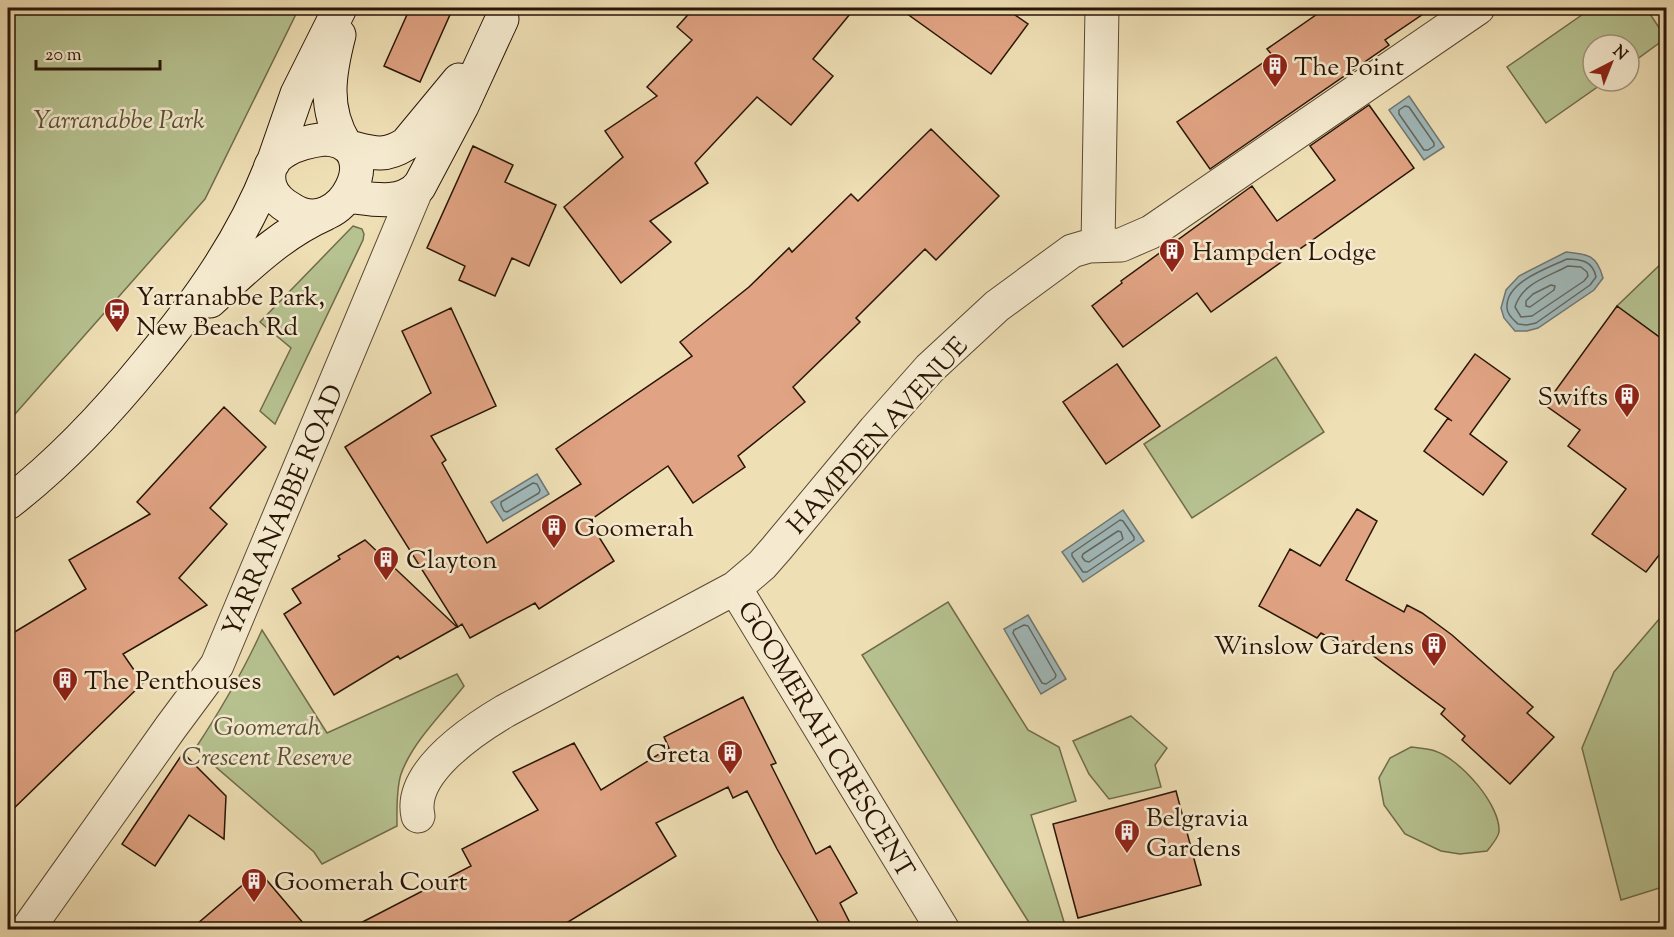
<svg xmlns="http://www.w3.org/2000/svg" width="1674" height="937" font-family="'Sorts Mill Goudy',serif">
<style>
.green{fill:#b6c290;stroke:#706c4b;stroke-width:1.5}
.water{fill:#a0b9ba;stroke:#707772;stroke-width:1.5}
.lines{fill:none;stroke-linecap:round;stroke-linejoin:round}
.shore{stroke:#646760;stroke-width:1.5}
.building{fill:#e0a383;stroke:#291506;stroke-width:1.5}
.street-casing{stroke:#5a4832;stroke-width:35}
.secondary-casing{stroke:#291506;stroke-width:35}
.street{stroke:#f5eacf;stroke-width:33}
.secondary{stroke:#f5eacf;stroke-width:33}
.labels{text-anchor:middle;stroke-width:5;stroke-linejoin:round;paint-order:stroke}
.poi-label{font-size:26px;fill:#291506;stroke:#f5eacf;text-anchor:start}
.park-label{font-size:26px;font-style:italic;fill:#5a5236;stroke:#f5eacf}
.street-label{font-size:26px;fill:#291506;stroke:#f5eacf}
</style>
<rect width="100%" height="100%" fill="#efdfb5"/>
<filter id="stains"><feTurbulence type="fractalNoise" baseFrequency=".00333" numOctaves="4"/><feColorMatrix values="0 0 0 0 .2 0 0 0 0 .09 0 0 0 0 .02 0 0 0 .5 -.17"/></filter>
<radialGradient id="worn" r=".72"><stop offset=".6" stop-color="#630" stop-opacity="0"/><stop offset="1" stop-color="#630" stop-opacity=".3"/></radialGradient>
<path class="green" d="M8,8H299L205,199L8,422Z
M1592,8H1646L1666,38L1629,65V45H1593V81H1606L1546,123L1507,67Z
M353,226L362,229L364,234L363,240L275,424L260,411L291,348L260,322Z
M1666,259V342L1617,306Z
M1276,357L1324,432L1192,518L1144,444Z
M948,602L1028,730L1059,747L1076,801L1031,815L1065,925L1058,929H1033L862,655Z
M1666,611V886L1621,900L1582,748L1614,672Z
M262,630L327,733L457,674L464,686C443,713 413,741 401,774C396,790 397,810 397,826L322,864L314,852L195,749C220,711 243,672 262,630Z
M1131,716L1167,748L1155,765L1161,787L1109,799L1089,774L1073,741Z
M1411,747C1419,748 1428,748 1435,751C1460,759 1501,805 1499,832C1498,838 1491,846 1487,851L1460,854L1441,851L1405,834L1384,805L1379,778L1390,758Z"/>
<path class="water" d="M1409,96L1444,147L1424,160L1389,110Z
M1566,252C1588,254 1597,255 1603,278L1594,290L1538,328L1527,331H1515L1504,318L1501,308L1506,290L1519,276Z
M537,474L549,494L503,521L491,502Z
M1123,510L1144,541L1083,582L1062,552Z
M1028,615L1066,679L1041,694L1004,629Z"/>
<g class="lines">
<path class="shore" d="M1405,106L1409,107L1434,143V146L1428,150H1424L1399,114V110Z
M1567,259C1581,259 1593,261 1596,277L1590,285L1536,323L1527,325L1518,324C1514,320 1507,315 1507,308C1505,282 1548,268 1567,259Z
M1568,266L1581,267L1587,272L1588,276L1584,281L1532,316L1521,317L1515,307C1522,283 1548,277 1568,266Z
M1551,285L1555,286L1554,290L1530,307L1526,306V301L1533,294Z
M533,483L537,484L540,490L539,493L507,512L504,511L501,505V502Z
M1120,520L1123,521L1134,537V540L1087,572H1083L1072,556V553Z
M1118,531L1121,532L1123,539L1089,562L1085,561L1082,557L1083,554Z
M1024,625L1028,626L1056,675L1055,678L1046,684L1042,683L1013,633L1014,630Z"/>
</g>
<path class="building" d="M410,8H453L420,82L384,66Z
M694,8H855L813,59L833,76L791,125L757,97L695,163L708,183L650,221L671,242L621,283L564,207L623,157L605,131L657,96L647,87L692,40L677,27Z
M899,8H1005L1028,24L991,74Z
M1326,8H1432L1385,40L1389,45L1210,169L1177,122L1273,56L1267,49Z
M1369,105L1414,168L1211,312L1197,293L1123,347L1092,306L1122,283L1121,281L1252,186L1277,221L1335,180L1310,146Z
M931,129L999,196L936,260L925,249L856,318L860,322L793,387L805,402L738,456L745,467L693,503L668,466L589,521L614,561L539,609L535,603L470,638L462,624L458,627L345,447L431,393L402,331L451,308L496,406L431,436L446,460L442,463L487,543L581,484L556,449L692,356L680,342L749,287L789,248L792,252L851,194L858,201Z
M473,146L513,165L505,182L556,205L529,266L512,258L495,296L459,280L465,266L427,248Z
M1617,306L1666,342V546L1646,572L1592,534L1626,489L1568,446L1580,430L1545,405Z
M1475,354L1510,379L1470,434L1507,462L1483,495L1424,451L1448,418L1452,421L1435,409Z
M1117,364L1160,426L1106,464L1063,402Z
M224,407L266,447L210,508L227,524L179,578L207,605L123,654L143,683L8,814V636L86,589L69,560L150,514L137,502Z
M1357,509L1377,521L1346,580L1404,612L1407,605L1422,613L1452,635L1533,707L1527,713L1554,737L1510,784L1462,740L1465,736L1441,714L1445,709L1353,641L1349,649L1321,633L1317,638L1259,606L1290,549L1320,566Z
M365,540L457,627L400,659L398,656L334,695L284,614L301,603L292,589L340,559L338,556Z
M743,697L776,763L771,765L816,854L830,846L857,893L840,903L851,925L842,930H823L777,849L747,791L733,798L728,787L656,823L676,856L555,930H347L471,866L462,849L538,810L513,772L574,743L601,790L669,748L664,737Z
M183,753L226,796L224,839L189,815L155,866L122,844Z
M1176,791L1201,885L1078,918L1053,824Z
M259,871L309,930H190Z"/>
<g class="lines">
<defs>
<path id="street" d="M1098,245L1102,8
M735,588L762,565L776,549L875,430L930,368L997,306L1072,251L1089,246L1121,245L1151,232L1478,8
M418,816C408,773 473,730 505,711L735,588L943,930
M27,930L171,727L217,665L417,188"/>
<path id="secondary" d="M339,35C329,74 323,108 345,144
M325,139C390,142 342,243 291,209C282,204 273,196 270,186C261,152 301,142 325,139Z
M349,147C373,153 384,158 406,144L459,80
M273,163L297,94L340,8
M348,196C373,199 399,206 419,187L462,106L502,19
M210,301C246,268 280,234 325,214
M8,503C61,462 106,414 149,361C198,302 242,240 270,169"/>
</defs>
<use href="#street" class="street-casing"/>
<use href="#secondary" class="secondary-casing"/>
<use href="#street" class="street"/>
<use href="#secondary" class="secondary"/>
</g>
<defs>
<symbol id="building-pin" viewBox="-11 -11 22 30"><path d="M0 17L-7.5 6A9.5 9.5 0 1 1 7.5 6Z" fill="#8f2418" stroke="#f5eacf"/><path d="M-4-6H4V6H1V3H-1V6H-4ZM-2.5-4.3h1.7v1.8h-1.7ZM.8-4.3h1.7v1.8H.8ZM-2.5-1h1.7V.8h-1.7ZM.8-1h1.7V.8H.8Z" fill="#fff"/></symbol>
<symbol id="bus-pin" viewBox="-11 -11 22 30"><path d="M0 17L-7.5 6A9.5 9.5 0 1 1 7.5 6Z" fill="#8f2418" stroke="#f5eacf"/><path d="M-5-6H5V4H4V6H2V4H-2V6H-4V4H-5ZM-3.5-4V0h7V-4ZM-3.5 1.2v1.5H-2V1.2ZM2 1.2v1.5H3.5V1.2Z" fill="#fff"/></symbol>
</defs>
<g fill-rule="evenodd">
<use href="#building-pin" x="1260" y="51" width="30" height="40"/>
<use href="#building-pin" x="1157" y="236" width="30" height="40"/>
<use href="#bus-pin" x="102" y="296" width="30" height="40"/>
<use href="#building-pin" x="1612" y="381" width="30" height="40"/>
<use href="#building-pin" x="539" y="512" width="30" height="40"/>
<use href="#building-pin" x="371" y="544" width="30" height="40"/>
<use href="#building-pin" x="1419" y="630" width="30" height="40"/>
<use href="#building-pin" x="50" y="665" width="30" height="40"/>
<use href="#building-pin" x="715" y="738" width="30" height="40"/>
<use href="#building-pin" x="1112" y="817" width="30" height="40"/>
<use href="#building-pin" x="239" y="866" width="30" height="40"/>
</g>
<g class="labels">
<g class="poi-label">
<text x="1294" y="75">The Point</text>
<text x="1192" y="260">Hampden Lodge</text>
<text x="136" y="305">Yarranabbe Park,<tspan x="136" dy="30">New Beach Rd</tspan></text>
<text x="1608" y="405" text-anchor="end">Swifts</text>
<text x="574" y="536">Goomerah</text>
<text x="406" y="568">Clayton</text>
<text x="1414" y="654" text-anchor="end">Winslow Gardens</text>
<text x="84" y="689">The Penthouses</text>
<text x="710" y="762" text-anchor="end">Greta</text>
<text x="1146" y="826">Belgravia<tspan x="1146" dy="30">Gardens</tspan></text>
<text x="274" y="890">Goomerah Court</text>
</g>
<g class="park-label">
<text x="119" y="128">Yarranabbe Park</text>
<text x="267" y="735">Goomerah<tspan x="267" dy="30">Crescent Reserve</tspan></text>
</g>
<g class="street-label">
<text transform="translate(877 435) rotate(-48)" y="9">HAMPDEN AVENUE</text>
<text transform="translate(282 510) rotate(-67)" y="9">YARRANABBE ROAD</text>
<text transform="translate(827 739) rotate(59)" y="9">GOOMERAH CRESCENT</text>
</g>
</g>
<rect width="1674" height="937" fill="none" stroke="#efdfb5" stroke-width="30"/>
<rect x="9" y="9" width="1656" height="919" fill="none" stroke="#291506" stroke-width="3"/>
<rect x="15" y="15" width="1644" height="907" fill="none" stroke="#291506" stroke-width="1.5"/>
<g transform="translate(1611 63) rotate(42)"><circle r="28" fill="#f5eacf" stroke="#a3957f" stroke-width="1.5"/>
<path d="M0-4.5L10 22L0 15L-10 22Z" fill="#8f2418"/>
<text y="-9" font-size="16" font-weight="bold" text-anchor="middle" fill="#291506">N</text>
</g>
<path d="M36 60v9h124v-9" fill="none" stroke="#291506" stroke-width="3"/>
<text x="45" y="60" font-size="18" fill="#291506" stroke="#f5eacf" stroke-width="4.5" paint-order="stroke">20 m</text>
<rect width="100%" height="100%" filter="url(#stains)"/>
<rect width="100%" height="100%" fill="url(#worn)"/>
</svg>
